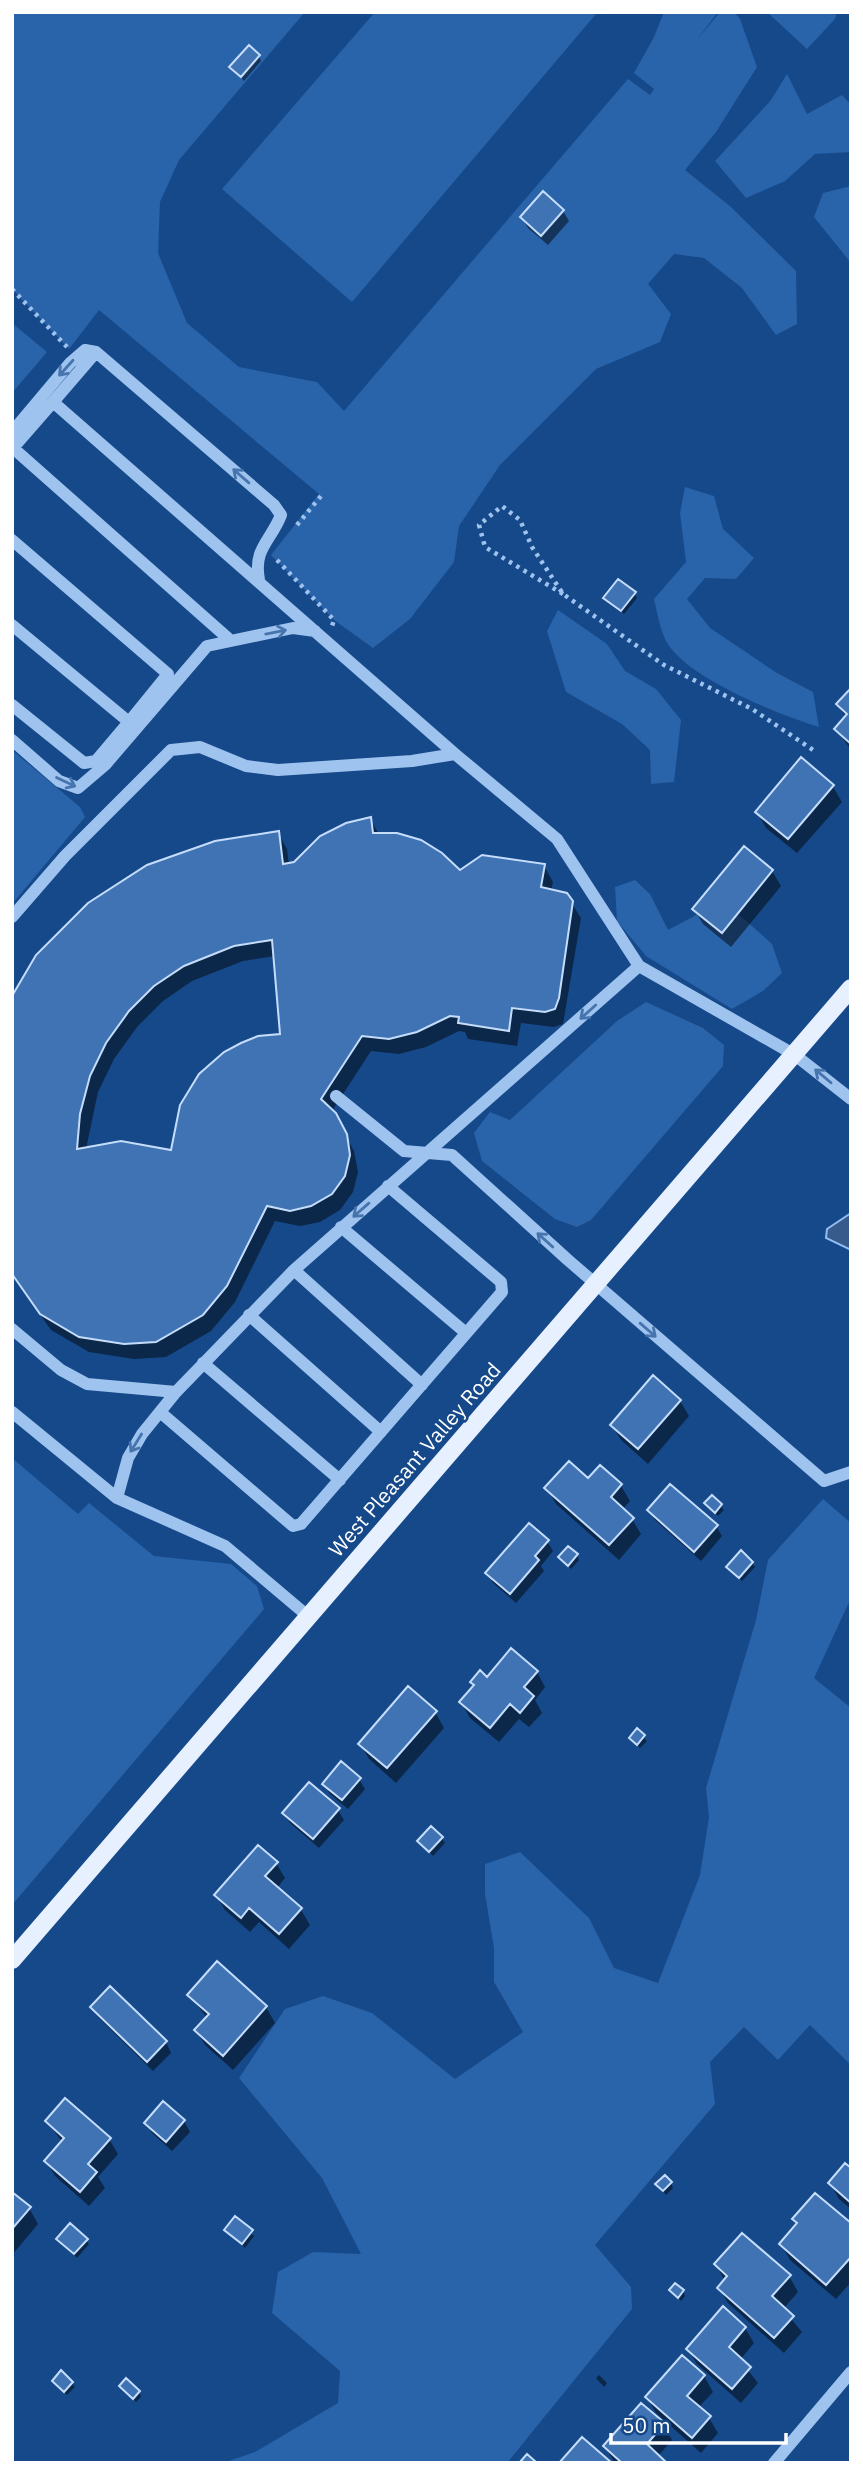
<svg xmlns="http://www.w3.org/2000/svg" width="863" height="2475" font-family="'IBM Plex Sans',sans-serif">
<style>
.green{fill:#2963a9}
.water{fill:#375c8c;stroke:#91bef1;stroke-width:2}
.shadow{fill:#0007;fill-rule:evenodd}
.building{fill:#3f73b3;stroke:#c5ddfb;stroke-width:2;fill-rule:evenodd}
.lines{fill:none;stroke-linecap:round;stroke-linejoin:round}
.path{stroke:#9fc3ef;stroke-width:4.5;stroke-dasharray:3.5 5;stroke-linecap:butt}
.minor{stroke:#9fc3ef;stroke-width:12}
.major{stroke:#e7f0ff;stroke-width:18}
.oneway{stroke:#4674ad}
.labels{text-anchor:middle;stroke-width:5;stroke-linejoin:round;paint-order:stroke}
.street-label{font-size:21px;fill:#fff;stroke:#16498a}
</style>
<rect width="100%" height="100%" fill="#16498a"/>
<path class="green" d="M12,12H305L179,160L160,202L158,253L187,323L239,367L317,382L344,411L628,79L650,95L654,89L634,73L654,37L664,12H718L696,41L720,12H734L740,19L757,67L716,132L685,170L731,207L796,271L797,324L776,335L742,288L704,258L674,254L648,284L671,314L660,342L596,369L500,465L459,526L454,562L410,619L373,648L334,620L271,555L319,494L99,310L69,349L12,289Z
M375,12L596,14L352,302L222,189Z
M767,12H837L835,19L807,49Z
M787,74L807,114L842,95L851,105V152L815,154L785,181L746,198L715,161L771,100Z
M851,186V263L814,217L823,193Z
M12,323L47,352L12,393Z
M685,487L714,496L723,529L754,558L736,579L705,578L687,599L710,628L777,673L813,692L819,727C778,714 686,678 666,641C660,629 657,612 654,599L686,562L680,513Z
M558,610L607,644L625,671L656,689L681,720L674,782L651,784L650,750L622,724L566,692L547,631Z
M12,750L80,807L85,817L12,904Z
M635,880L650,894L668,930L717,904L743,918L772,944L782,973L763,991L732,1009L646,956L617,921L615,887Z
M646,1002L703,1028L724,1045L723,1066L591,1220L577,1227L555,1219L482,1161L474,1133L490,1112L510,1120L617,1021Z
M12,1458L78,1514L89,1503L154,1556L231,1564L257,1586L264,1609L12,1905Z
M823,1499L851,1523V1598L814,1678L851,1708V2065L810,2025L778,2060L744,2027L710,2062L715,2104L595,2245L631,2287L632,2309L507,2463H223L255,2452L338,2403L340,2371L272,2313L278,2272L313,2252L361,2254L322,2178L239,2078L285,2009L323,1996L372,2013L455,2079L523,2032L494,1982V1948L485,1894V1864L520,1852L589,1918L614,1968L658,1983L700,1875L709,1817L706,1788L756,1620L768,1560Z"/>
<path class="water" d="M851,1213V1250L826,1238L827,1229Z"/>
<path class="shadow" d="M259,56L261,61L244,81L231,67Z
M563,211L569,221L548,245L528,228L522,218Z
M634,593L637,598L624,614L606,598Z
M851,690V750L836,729L846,717L838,705Z
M801,759L833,787L842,802L797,853L766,828L757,812Z
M370,819L379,834L460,872L544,866L553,882L551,891L571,902L581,918L563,1024L554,1027L521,1023L517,1046L468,1039L465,1032L459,1031L426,1047L399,1054L371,1051L332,1111L354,1151L358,1172L353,1192L340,1210L320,1222L300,1226L275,1221L235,1302L211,1331L166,1357L134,1359L89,1352L51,1330L15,1279L12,1266V1000L278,833L287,849L289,865L295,864ZM275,956L282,1035L173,1152L86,1149L98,1092L114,1059L137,1027L163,1001L192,981L243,961Z
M772,871L781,886L731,947L703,924L694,909Z
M680,1401L689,1416L648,1464L621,1440L612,1425Z
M600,1467L621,1486L630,1501L622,1510L632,1519L641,1534L619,1560L556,1504L547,1488L589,1480Z
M712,1497L724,1510L718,1516L706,1504Z
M649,1510L716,1526L722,1536L701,1561L655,1520Z
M547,1541L553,1551L541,1566L544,1571L516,1603L493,1583L488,1573Z
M577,1556L579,1560L571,1569L560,1558Z
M752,1563L755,1567L742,1581L728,1567Z
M537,1672L545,1687L535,1700L542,1713L529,1727L519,1719L499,1742L470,1718L461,1702L475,1687L472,1682Z
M435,1712L444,1728L396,1783L369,1759L360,1744Z
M637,1731L647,1741L640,1748L631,1738Z
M359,1779L365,1789L348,1809L330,1794L324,1784Z
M338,1810L344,1820L319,1848L290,1823L284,1813Z
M442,1838L445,1843L433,1856L419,1841Z
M276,1863L285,1878L277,1888L301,1910L310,1925L289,1949L259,1922L250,1932L225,1910L216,1895Z
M217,1964L266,2007L275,2023L233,2070L205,2045L196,2030L207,2018L190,1995Z
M92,2007L166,2042L171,2053L153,2071L98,2017Z
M163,2104L184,2121L190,2132L172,2151L152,2133L146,2123Z
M47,2121L109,2139L118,2154L98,2177L105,2188L89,2206L55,2176L46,2161L62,2142Z
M851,2170V2209L839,2199L830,2183Z
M671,2183L673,2188L666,2195L658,2184Z
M12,2194L29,2208L38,2224L12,2255Z
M235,2219L254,2236L245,2248L226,2230Z
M794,2219L851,2226V2282L836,2299L790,2260L781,2244L798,2225Z
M58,2239L86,2240L89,2244L77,2258Z
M716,2265L789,2276L798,2292L783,2309L802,2332L784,2353L728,2303L719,2288L725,2281Z
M671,2290L683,2291L685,2296L681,2301Z
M745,2328L754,2343L740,2360L758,2383L741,2403L697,2364L688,2349Z
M599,2375L607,2383L604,2387L596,2378Z
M704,2376L713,2392L698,2408L709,2418L718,2433L701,2453L656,2413L647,2397Z
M54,2381L72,2383L75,2387L67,2395Z
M124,2390L139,2392L141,2397L136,2402Z
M663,2424L672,2440L658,2456L665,2463H615L605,2447Z"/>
<path class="building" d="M249,45L260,55L241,77L229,67Z
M543,191L564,210L541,236L520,217Z
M618,579L636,592L621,611L603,598Z
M851,688V744L834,729L847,714L836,704Z
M801,757L834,785L788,839L755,812Z
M371,817L373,833H397L421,840L442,853L460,870L482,855L545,864L541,887L567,893L573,901L559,998L555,1009L545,1012L512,1008L509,1031L458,1023L459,1017L450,1016L417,1032L389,1039L362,1036L321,1099L336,1113L347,1134L350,1155L345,1176L332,1194L311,1206L290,1211L267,1206L227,1286L203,1315L156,1342L124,1344L79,1337L40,1314L12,1274V996L36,955L88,903L147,865L215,841L279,831L283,864L294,862L320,836L346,823ZM272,940L280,1034L258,1036L241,1043L224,1052L199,1074L180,1105L171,1150L121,1141L77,1149L80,1114L90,1076L106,1043L129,1011L154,986L184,966L234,946Z
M744,846L773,870L722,933L692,909Z
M653,1375L681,1400L638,1449L610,1425Z
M569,1461L588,1478L600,1465L622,1484L611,1497L634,1518L609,1545L544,1488Z
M670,1484L718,1525L694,1552L647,1510Z
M712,1495L722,1504L715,1513L704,1503Z
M529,1523L549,1540L535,1556L539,1560L510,1594L485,1573Z
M568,1546L578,1554L568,1566L558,1557Z
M741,1550L753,1562L739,1578L726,1567Z
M511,1648L538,1671L524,1687L534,1696L520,1713L510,1704L490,1728L459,1702L474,1685L470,1682L480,1670L487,1677Z
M408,1686L437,1711L387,1768L358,1744Z
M637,1728L645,1735L637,1745L629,1738Z
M341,1761L361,1778L342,1800L322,1784Z
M309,1782L340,1808L313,1839L282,1813Z
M431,1826L443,1837L429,1852L417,1841Z
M258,1845L278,1862L265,1876L302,1908L279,1934L249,1908L241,1918L214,1895Z
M217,1961L267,2006L223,2056L194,2030L209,2014L187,1995Z
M110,1986L167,2041L147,2062L90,2007Z
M65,2098L111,2138L88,2164L97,2172L80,2192L44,2161L64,2138L45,2121Z
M163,2101L185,2120L166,2142L144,2123Z
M845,2163L851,2168V2203L828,2183Z
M665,2175L672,2182L663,2191L655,2184Z
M12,2192L31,2207L12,2229Z
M815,2193L851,2223V2257L826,2285L779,2244L797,2223L792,2219Z
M235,2216L253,2230L242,2244L224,2230Z
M70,2223L88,2239L74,2254L56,2239Z
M742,2233L791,2275L772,2296L794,2316L774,2338L717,2288L727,2276L714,2264Z
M675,2283L684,2290L678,2298L669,2290Z
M723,2306L746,2327L729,2347L751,2367L732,2389L686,2349Z
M682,2355L705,2375L687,2396L711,2416L692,2438L645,2397Z
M61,2370L73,2382L64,2392L52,2381Z
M126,2378L140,2391L133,2399L119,2386Z
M641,2403L665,2423L647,2444L667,2463H622L603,2446Z
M582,2437L612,2463H559Z
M527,2454L536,2462L535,2463L520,2462Z"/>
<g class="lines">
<path class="path" d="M12,289L67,347
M297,525L321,496
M277,560L334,620L332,626
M563,594L485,547L479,525L502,506L520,520L532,547L563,594L664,665L752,709L813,750"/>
<path class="minor" d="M96,352L53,402L455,754L557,839L639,966L795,1055L851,1099
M12,432L70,363L85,350L96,352L274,505L281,515C271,541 253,548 259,580
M13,448L230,640
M12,449L53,402
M12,540L168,674L129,722L12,625
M12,705L84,763L96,761L129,722
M12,740L59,781L78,788L105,765L207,646L293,628L315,631
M12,917L65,856L171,750L200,747L246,766L278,770L412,761L455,754
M336,1096L404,1151L452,1155L568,1260L824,1481L851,1472
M341,1227L466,1333
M294,1270L422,1385
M249,1315L381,1432
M12,1329L61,1370L87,1384L176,1392
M203,1363L340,1480
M12,1412L117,1498L225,1546L309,1617
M160,1412L293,1526L301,1524L502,1292L501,1282L388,1186
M117,1498L128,1458L142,1434L176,1392L294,1270L639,966
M774,2463L851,2372"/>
<path class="major" d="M12,1960L851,988"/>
</g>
<defs><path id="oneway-shaft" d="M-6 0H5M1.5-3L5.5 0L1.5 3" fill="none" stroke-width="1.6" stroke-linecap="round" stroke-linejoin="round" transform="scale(1.75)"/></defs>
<g class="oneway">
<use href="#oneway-shaft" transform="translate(66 368) rotate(132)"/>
<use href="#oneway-shaft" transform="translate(241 476) rotate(-139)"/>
<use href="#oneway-shaft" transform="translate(276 632) rotate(-11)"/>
<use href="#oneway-shaft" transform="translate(66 782) rotate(25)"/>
<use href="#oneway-shaft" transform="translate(588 1012) rotate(138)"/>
<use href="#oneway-shaft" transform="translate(823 1076) rotate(-140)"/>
<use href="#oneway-shaft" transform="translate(361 1210) rotate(139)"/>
<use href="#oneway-shaft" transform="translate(545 1240) rotate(-138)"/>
<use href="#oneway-shaft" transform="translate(648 1330) rotate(41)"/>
<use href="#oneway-shaft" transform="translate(136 1443) rotate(122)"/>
</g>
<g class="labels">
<g class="street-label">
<text transform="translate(415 1460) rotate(-49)" y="7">West Pleasant Valley Road</text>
</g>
</g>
<rect width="863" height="2475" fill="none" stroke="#ffffff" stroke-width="28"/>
<path d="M611 2433v10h175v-10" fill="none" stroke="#ffffff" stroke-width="3.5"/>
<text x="622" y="2433" font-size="21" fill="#ffffff" stroke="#16498a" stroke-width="5" paint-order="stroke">50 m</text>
</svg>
